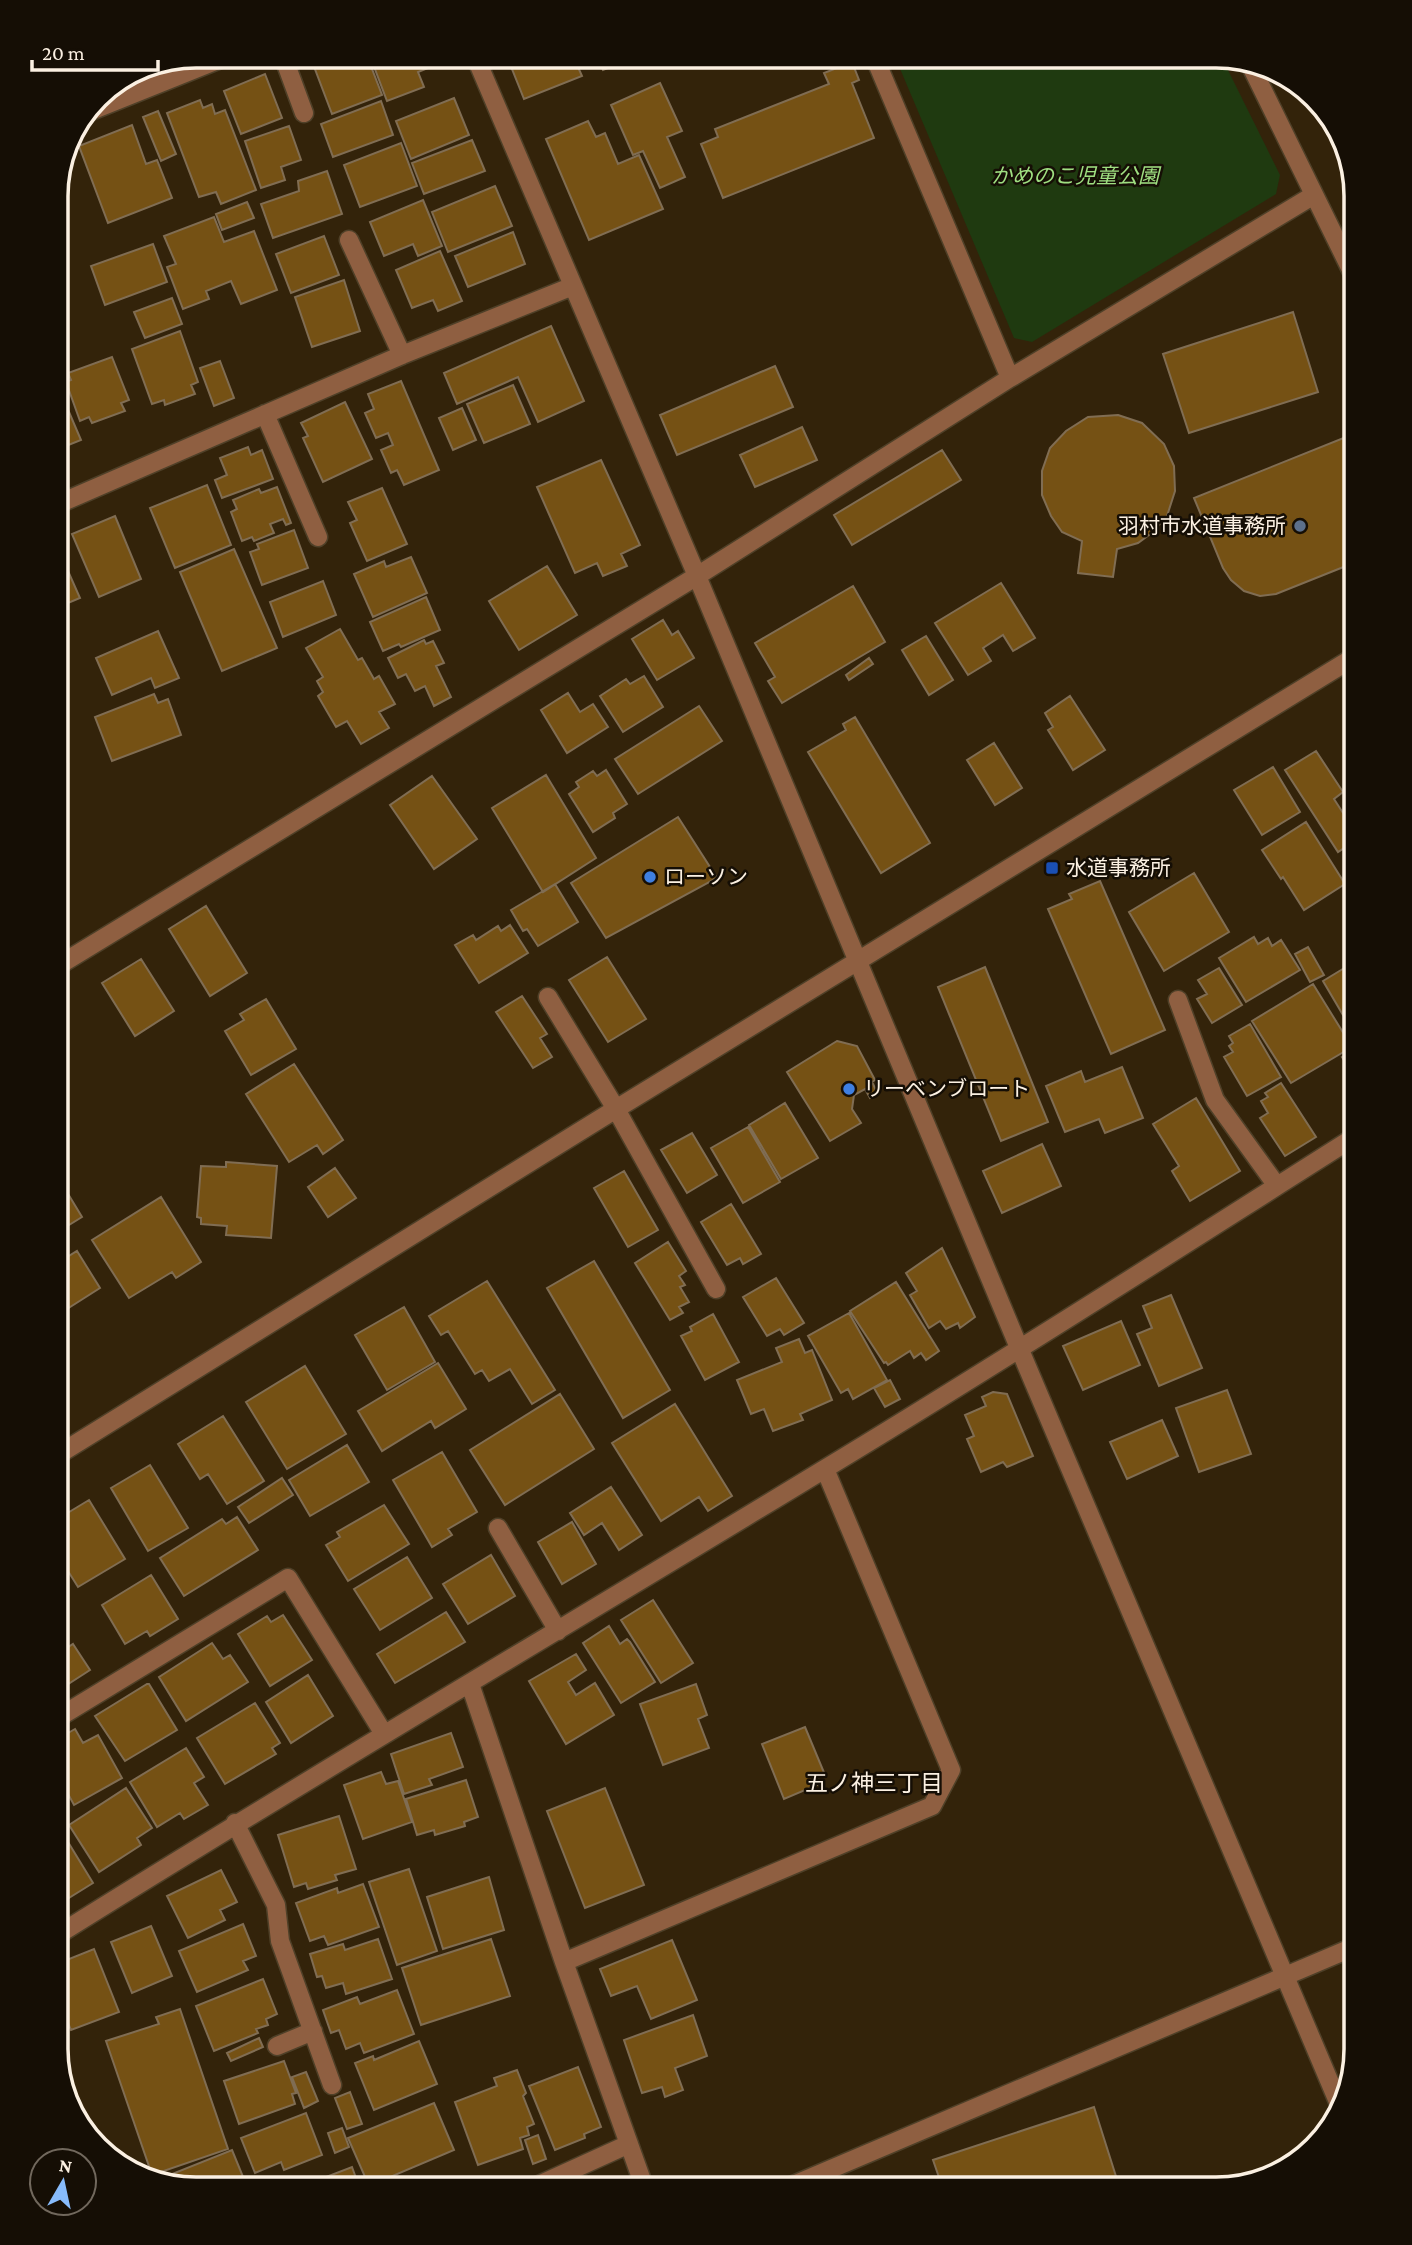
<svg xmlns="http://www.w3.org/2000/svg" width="1412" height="2245" font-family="'Crimson Pro','Noto Sans JP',serif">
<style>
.green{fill:#1f3a10}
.building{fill:#755114;stroke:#806d53;stroke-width:2}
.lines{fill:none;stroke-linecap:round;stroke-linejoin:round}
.minor-casing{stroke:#4f4028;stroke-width:21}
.minor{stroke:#8f5f41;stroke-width:18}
.service-dot{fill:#5c6f8a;stroke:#150e05;stroke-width:2.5}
.transit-dot{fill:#1a4fb4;stroke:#150e05;stroke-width:2.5}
.shop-dot{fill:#3f7fe0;stroke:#150e05;stroke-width:2.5}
.labels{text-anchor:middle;stroke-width:5;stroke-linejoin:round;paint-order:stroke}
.park-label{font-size:21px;font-style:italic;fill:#9fdf81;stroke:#150e05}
.poi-label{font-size:21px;fill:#fbf0e2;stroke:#150e05;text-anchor:start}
.neighbourhood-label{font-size:23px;fill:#fbf0e2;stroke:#150e05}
.rim{fill:none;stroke:#fbf0e2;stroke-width:3.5}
</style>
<rect width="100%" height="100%" fill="#33230a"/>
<path class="green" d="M903,56H1221L1280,175L1276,194L1032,342L1014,338L898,64Z"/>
<path class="building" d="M310,56H367L382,95L332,114Z
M370,56H435L438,64L418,72L424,87L387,101Z
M515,56H573L582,76L524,99L508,59Z
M579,56H638L603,70L598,58L582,64Z
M666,56H699L671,67Z
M852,62L859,80L852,83L874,138L723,198L701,144L718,137L715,129L829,84L824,73Z
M265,74L282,118L241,134L224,91Z
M660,83L682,131L667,137L685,177L660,188L643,151L633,155L611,105Z
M454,98L469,135L411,159L396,121Z
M200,100L203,108L212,104L215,114L225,110L256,190L221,204L216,192L199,197L167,113Z
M381,101L393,135L333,157L321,124Z
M158,111L176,154L161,161L143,117Z
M588,121L596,137L605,133L618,164L639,155L663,209L589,240L546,139Z
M132,125L146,164L157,160L172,198L108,223L79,146Z
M289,126L301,160L281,167L285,180L261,188L245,141Z
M472,140L485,171L424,194L412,163Z
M401,143L417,186L360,207L344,165Z
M327,171L342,214L273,238L261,204L299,191L298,181Z
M495,186L512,226L448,252L432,212Z
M423,200L442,246L418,256L413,244L384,256L370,222Z
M247,202L254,218L222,230L216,214Z
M214,217L224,242L254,231L277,290L241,304L231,281L206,291L209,299L183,309L167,267L176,264L164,236Z
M513,232L525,264L468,287L455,256Z
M324,236L339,275L291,293L276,254Z
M153,244L167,282L105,305L91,266Z
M440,251L462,301L438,311L433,300L412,308L396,270Z
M344,280L360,331L312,347L295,297Z
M172,298L182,324L145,338L134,312Z
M1293,312L1318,392L1189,433L1163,354Z
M551,326L584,401L538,422L518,377L457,404L444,373Z
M180,331L198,382L191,385L195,394L165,405L164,400L152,404L132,349Z
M112,357L129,400L121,403L125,411L92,423L89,417L80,421L66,382L71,380L68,373Z
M220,361L234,398L214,406L200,368Z
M775,366L793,407L677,455L660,415Z
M401,381L439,470L404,485L397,470L391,473L381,450L393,445L388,433L376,438L365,413L374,409L368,394Z
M513,385L530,424L484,443L467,404Z
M345,402L372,459L323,482L303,438L308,436L301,423Z
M66,405L81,440L56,450V409Z
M462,408L476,440L453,450L439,418Z
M1118,415L1142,423L1164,444L1174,466L1175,491L1167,516L1153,532L1138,543L1117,549L1113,577L1078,573L1082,541L1062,532L1051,516L1042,495V471L1050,448L1066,431L1088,417Z
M802,427L817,460L755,487L740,455Z
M1356,433V562L1276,594L1260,596L1244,591L1231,580L1223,568L1194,498Z
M248,447L251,455L262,450L273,479L222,498L215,480L227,475L220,458Z
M942,450L961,480L852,545L834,515Z
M601,460L640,545L621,554L627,566L603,576L597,563L575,573L537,487Z
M207,485L231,545L175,568L150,508Z
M277,487L291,523L286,525L283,519L270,524L274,533L254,541L252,537L242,541L231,512L237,509L233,500L259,489L261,493Z
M382,488L407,544L367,561L350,523L357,520L348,502Z
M115,516L141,579L99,597L72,534Z
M294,530L308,568L262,585L250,552L259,549L257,544Z
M56,544L80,598L56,608Z
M234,549L277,648L222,671L180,572Z
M411,557L427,593L373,617L354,574L384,561L386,567Z
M547,566L577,615L519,650L489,601Z
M323,581L336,615L283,637L270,602Z
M1001,583L1035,638L1013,651L1003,635L983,648L991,661L968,675L935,623Z
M853,586L885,642L782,703L768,681L775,677L755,643Z
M426,597L440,630L401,647L399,644L383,651L370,622Z
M663,620L672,635L678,631L694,658L657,680L632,639Z
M340,629L358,660L362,658L374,679L379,676L395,704L379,712L389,728L361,744L347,721L336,727L318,696L323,692L317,681L323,677L306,648Z
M158,631L179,678L155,688L151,678L112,695L96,658Z
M926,636L953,680L929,695L902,650Z
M424,640L426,644L433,641L444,663L436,666L451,697L434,706L425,686L415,691L406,674L398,678L388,658Z
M869,658L873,664L849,680L846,675Z
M644,676L663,707L623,732L600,696L626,679L630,684Z
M568,693L580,712L593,704L608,727L567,753L541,710Z
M154,694L158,703L168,699L181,735L112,761L95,717Z
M1070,696L1105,750L1073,770L1048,730L1053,727L1045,713Z
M699,706L722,741L638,794L615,759Z
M855,717L930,843L881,873L808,752L846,730L843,724Z
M994,743L1022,788L995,805L967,760Z
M1316,751L1343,792L1334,799L1356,833V840L1338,852L1285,770Z
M1273,767L1300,812L1262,835L1234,790Z
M606,770L627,804L613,813L615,818L593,832L569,794L579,787L576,782L593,771L597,776Z
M546,775L596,858L543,892L492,808Z
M432,776L477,839L434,869L390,805Z
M678,817L717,878L606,938L571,883Z
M1306,822L1345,884L1304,910L1283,877L1281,879L1262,850Z
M1194,873L1229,932L1164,971L1129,912Z
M1100,881L1165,1030L1111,1054L1048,909L1072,899L1069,894Z
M555,884L578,922L538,946L527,929L523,931L511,910Z
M206,906L247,973L210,996L169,929Z
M510,925L528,953L479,983L455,945L473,935L476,940L498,926L501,931Z
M1254,937L1258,944L1268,938L1272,946L1281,940L1300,970L1246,1002L1219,958Z
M1308,947L1324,975L1310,982L1295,954Z
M607,957L646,1019L608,1042L569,980Z
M141,959L174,1011L135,1036L102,983Z
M1356,961V1006L1343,1015L1323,981Z
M985,967L1048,1122L1001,1141L938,987Z
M1219,968L1242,1005L1212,1023L1197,999L1207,994L1198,980Z
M1313,984L1352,1047L1291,1083L1252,1021Z
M522,996L547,1034L540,1038L552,1057L533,1068L496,1012Z
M266,999L296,1049L251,1075L225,1031L244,1020L240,1014Z
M1250,1024L1281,1077L1247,1096L1224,1057L1233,1052L1229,1046L1233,1043L1229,1036Z
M837,1041L857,1046L875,1080L872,1082L878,1094L870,1098L865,1089L854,1095L852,1109L861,1123L830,1141L787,1072Z
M1356,1049V1072L1353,1074L1342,1057Z
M294,1064L343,1140L323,1154L317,1145L289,1162L246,1094Z
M1122,1067L1143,1118L1105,1133L1099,1119L1065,1132L1046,1086L1081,1071L1085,1082Z
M1281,1083L1316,1137L1285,1156L1260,1118L1268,1113L1261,1101L1268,1097L1265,1093Z
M1196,1098L1240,1171L1190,1201L1172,1171L1179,1166L1153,1124Z
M785,1103L818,1158L781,1179L749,1125Z
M748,1127L780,1182L743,1203L711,1148Z
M692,1133L717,1175L687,1193L661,1150Z
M1042,1144L1061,1186L1002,1213L983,1171Z
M226,1162L277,1166L271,1238L226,1235L227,1226L201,1224V1218L197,1217L201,1166L226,1167Z
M335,1168L356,1198L328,1217L308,1187Z
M624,1171L658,1230L628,1247L594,1188Z
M56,1174L82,1217L56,1233Z
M161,1197L201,1262L176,1278L172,1272L129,1298L92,1240Z
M731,1204L761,1254L743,1264L740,1258L727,1265L701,1222Z
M668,1242L686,1271L679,1276L685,1285L680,1287L689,1302L679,1307L683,1313L670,1320L635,1263Z
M942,1248L975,1317L960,1328L958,1323L946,1329L940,1321L929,1328L910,1295L917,1291L906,1273Z
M77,1251L100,1288L56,1316V1264Z
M594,1261L670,1390L623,1418L547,1288Z
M776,1278L804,1323L784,1335L780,1329L767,1336L743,1297Z
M487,1281L555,1390L532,1404L510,1369L489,1381L482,1370L475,1374L448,1331L441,1335L429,1316Z
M896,1282L939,1351L926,1360L921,1353L914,1358L910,1351L888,1365L886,1362L884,1363L850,1311Z
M1171,1295L1202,1368L1159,1386L1137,1334L1152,1328L1143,1306Z
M404,1307L435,1362L387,1390L355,1335Z
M849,1313L887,1380L853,1399L848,1389L841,1393L808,1336Z
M713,1314L739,1362L705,1380L681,1336L692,1331L690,1327Z
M1121,1321L1140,1365L1083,1390L1063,1346Z
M799,1339L805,1353L812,1350L832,1400L800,1414L803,1420L773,1431L764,1409L751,1414L737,1380L782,1362L776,1348Z
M438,1363L466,1409L435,1428L431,1421L382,1451L358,1411Z
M305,1366L346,1434L287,1469L246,1402Z
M890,1380L900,1399L885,1407L874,1388Z
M1227,1390L1251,1454L1199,1472L1176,1408Z
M993,1392L1007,1394L1033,1456L1007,1467L1003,1462L981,1472L967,1439L974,1436L965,1415L986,1406L982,1397Z
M560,1394L594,1449L505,1505L470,1450Z
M675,1404L732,1496L708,1511L699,1497L661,1521L612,1443Z
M223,1416L264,1481L227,1504L208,1474L200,1479L178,1444Z
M1162,1420L1178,1456L1127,1479L1110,1442Z
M347,1445L369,1482L310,1516L289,1480Z
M442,1452L477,1512L448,1529L452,1535L432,1547L393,1480Z
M150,1465L188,1528L148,1551L111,1488Z
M282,1478L293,1495L249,1523L238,1507Z
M611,1487L642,1535L619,1550L602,1523L584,1535L570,1513Z
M89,1500L125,1559L78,1587L56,1552V1520Z
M384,1505L409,1544L348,1581L326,1545L340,1537L337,1532Z
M237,1517L258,1550L184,1596L160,1558L222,1519L226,1524Z
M572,1522L596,1564L562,1584L538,1542Z
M491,1555L515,1596L468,1624L443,1584Z
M407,1557L432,1598L380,1630L354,1589Z
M151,1575L178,1619L150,1636L147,1631L125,1644L102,1605Z
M653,1600L693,1663L661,1683L621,1620Z
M446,1612L465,1642L395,1683L377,1654Z
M283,1615L312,1660L270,1686L238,1634L267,1616L271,1622Z
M609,1626L620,1644L627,1639L630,1642L655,1682L621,1703L583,1643Z
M212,1643L223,1659L230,1655L248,1682L186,1721L159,1677Z
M73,1644L90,1670L56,1692V1655Z
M576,1654L586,1670L568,1682L576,1695L595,1683L614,1715L566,1744L529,1681Z
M308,1675L333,1716L291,1743L266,1702Z
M147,1684H149L177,1730L125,1761L95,1716Z
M696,1684L707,1715L698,1719L709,1748L663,1765L640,1704Z
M255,1703L280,1743L272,1748L276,1754L225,1784L197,1738Z
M805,1727L825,1775L815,1779L817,1785L784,1799L762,1744Z
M75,1729L83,1743L98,1735L122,1778L74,1805L60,1779L56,1781V1740Z
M451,1733L463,1767L429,1779L432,1785L404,1794L391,1754Z
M186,1748L204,1777L194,1783L208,1805L184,1819L180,1813L157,1827L130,1782Z
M381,1772L386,1784L398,1781L412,1822L363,1839L344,1785Z
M466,1780L478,1817L464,1822L465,1826L435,1835L434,1830L417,1835L406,1799Z
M126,1788L152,1828L137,1838L141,1845L99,1872L69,1825Z
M605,1788L644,1885L585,1908L547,1811Z
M339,1816L356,1869L335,1875L337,1880L308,1889L306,1883L294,1887L278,1835Z
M57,1824L93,1883L56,1906V1824Z
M409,1869L437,1951L397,1965L369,1882Z
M221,1870L237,1902L220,1910L225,1920L188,1938L167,1896Z
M489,1877L504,1930L443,1949L427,1897Z
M363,1884L379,1927L328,1945L324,1936L310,1941L296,1903L337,1888L338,1893Z
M243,1924L256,1956L243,1961L248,1970L197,1992L179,1951Z
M151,1926L172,1976L132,1993L111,1942Z
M378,1939L392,1979L346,1994L343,1983L326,1988L322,1976L317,1977L310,1954L343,1944L345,1950Z
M491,1939L510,1996L421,2025L402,1968Z
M672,1940L697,2000L651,2019L637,1986L611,1996L600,1969Z
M94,1949L119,2012L71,2030L68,2023L60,2026L56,2015V1974L68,1970L64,1961Z
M263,1979L277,2014L266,2019L268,2025L256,2029L258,2033L214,2051L196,2006Z
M397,1990L414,2034L364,2053L360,2043L346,2049L339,2030L331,2033L323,2010L357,1997L360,2004Z
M180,2009L228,2149L152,2175L106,2041L159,2024L156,2017Z
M693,2015L707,2056L675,2068L683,2090L665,2097L662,2087L642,2093L624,2040Z
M259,2038L263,2047L231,2061L227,2053Z
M419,2041L437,2084L374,2110L355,2063L373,2056L374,2060Z
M284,2061L296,2093L292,2094L295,2104L239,2124L224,2081Z
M578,2067L601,2127L584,2134L585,2138L555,2150L529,2086Z
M517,2070L526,2093L523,2096L534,2124L527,2127L529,2135L520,2138L523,2149L478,2165L455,2102L497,2086L494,2078Z
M306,2072L318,2101L304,2108L292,2077Z
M350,2092L362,2124L347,2129L335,2098Z
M434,2103L454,2150L369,2186L348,2138Z
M1094,2107L1120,2189H943L933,2160Z
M306,2113L322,2155L284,2170L281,2162L255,2173L241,2138Z
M342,2128L349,2147L335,2153L328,2133Z
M538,2135L546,2159L533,2164L525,2140Z
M232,2150L248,2189H187L163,2181L162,2178Z
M352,2167L360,2189H295Z"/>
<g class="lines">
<defs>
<path id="minor" d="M283,56L304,113
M475,56L697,576L1020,1350L1339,2104
M874,56L1010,378
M1250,64L1356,280
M86,113L228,56
M349,240L402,355
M265,414L318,537
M56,505L402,355L573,286
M56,967L697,576L1010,378L1314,195
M548,997L616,1109L716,1289
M1178,1000L1215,1100L1277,1186
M56,1456L616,1109L1356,656
M498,1528L558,1631
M470,1684L564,1962L645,2189
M56,1719L288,1578L384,1734
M235,1823L276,1905L280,1941L332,2085
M56,1936C309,1777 567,1626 823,1470C1002,1362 1179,1248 1356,1136
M564,1962L932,1806L951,1770L825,1469
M277,2046L313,2031
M530,2189L629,2144
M784,2189L1356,1946"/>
</defs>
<use href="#minor" class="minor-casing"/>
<use href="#minor" class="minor"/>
</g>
<circle class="service-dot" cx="1300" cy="526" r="7"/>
<rect class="transit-dot" x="1045" y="861" width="14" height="14" rx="3.5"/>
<g class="shop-dot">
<circle cx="650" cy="877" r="7"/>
<circle cx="849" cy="1089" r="7"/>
</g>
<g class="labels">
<g class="park-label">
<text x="1075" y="183">かめのこ児童公園</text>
</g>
<g class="poi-label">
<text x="1286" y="533" text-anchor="end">羽村市水道事務所</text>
<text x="1066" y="875">水道事務所</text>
<text x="664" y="884">ローソン</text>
<text x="863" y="1096">リーベンブロート</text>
</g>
<g class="neighbourhood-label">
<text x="874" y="1791">五ノ神三丁目</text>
</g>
</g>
<path d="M0 0H1412V2245H0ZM196 68H1216A128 128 0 0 1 1344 196V2049A128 128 0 0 1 1216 2177H196A128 128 0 0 1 68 2049V196A128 128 0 0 1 196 68Z" fill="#150e05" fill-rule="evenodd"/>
<path class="rim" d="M196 68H1216A128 128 0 0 1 1344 196V2049A128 128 0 0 1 1216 2177H196A128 128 0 0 1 68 2049V196A128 128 0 0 1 196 68Z"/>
<g transform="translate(63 2182) rotate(9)"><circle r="33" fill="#150e05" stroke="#71685d" stroke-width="2"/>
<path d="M0-5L12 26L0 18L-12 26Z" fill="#87bbfb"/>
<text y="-10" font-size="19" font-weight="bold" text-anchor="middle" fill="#fbf0e2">N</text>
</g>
<path d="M32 60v10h126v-10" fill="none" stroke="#fbf0e2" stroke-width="3.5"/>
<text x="42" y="60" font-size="21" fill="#fbf0e2" stroke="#150e05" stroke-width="5" paint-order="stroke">20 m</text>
</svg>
